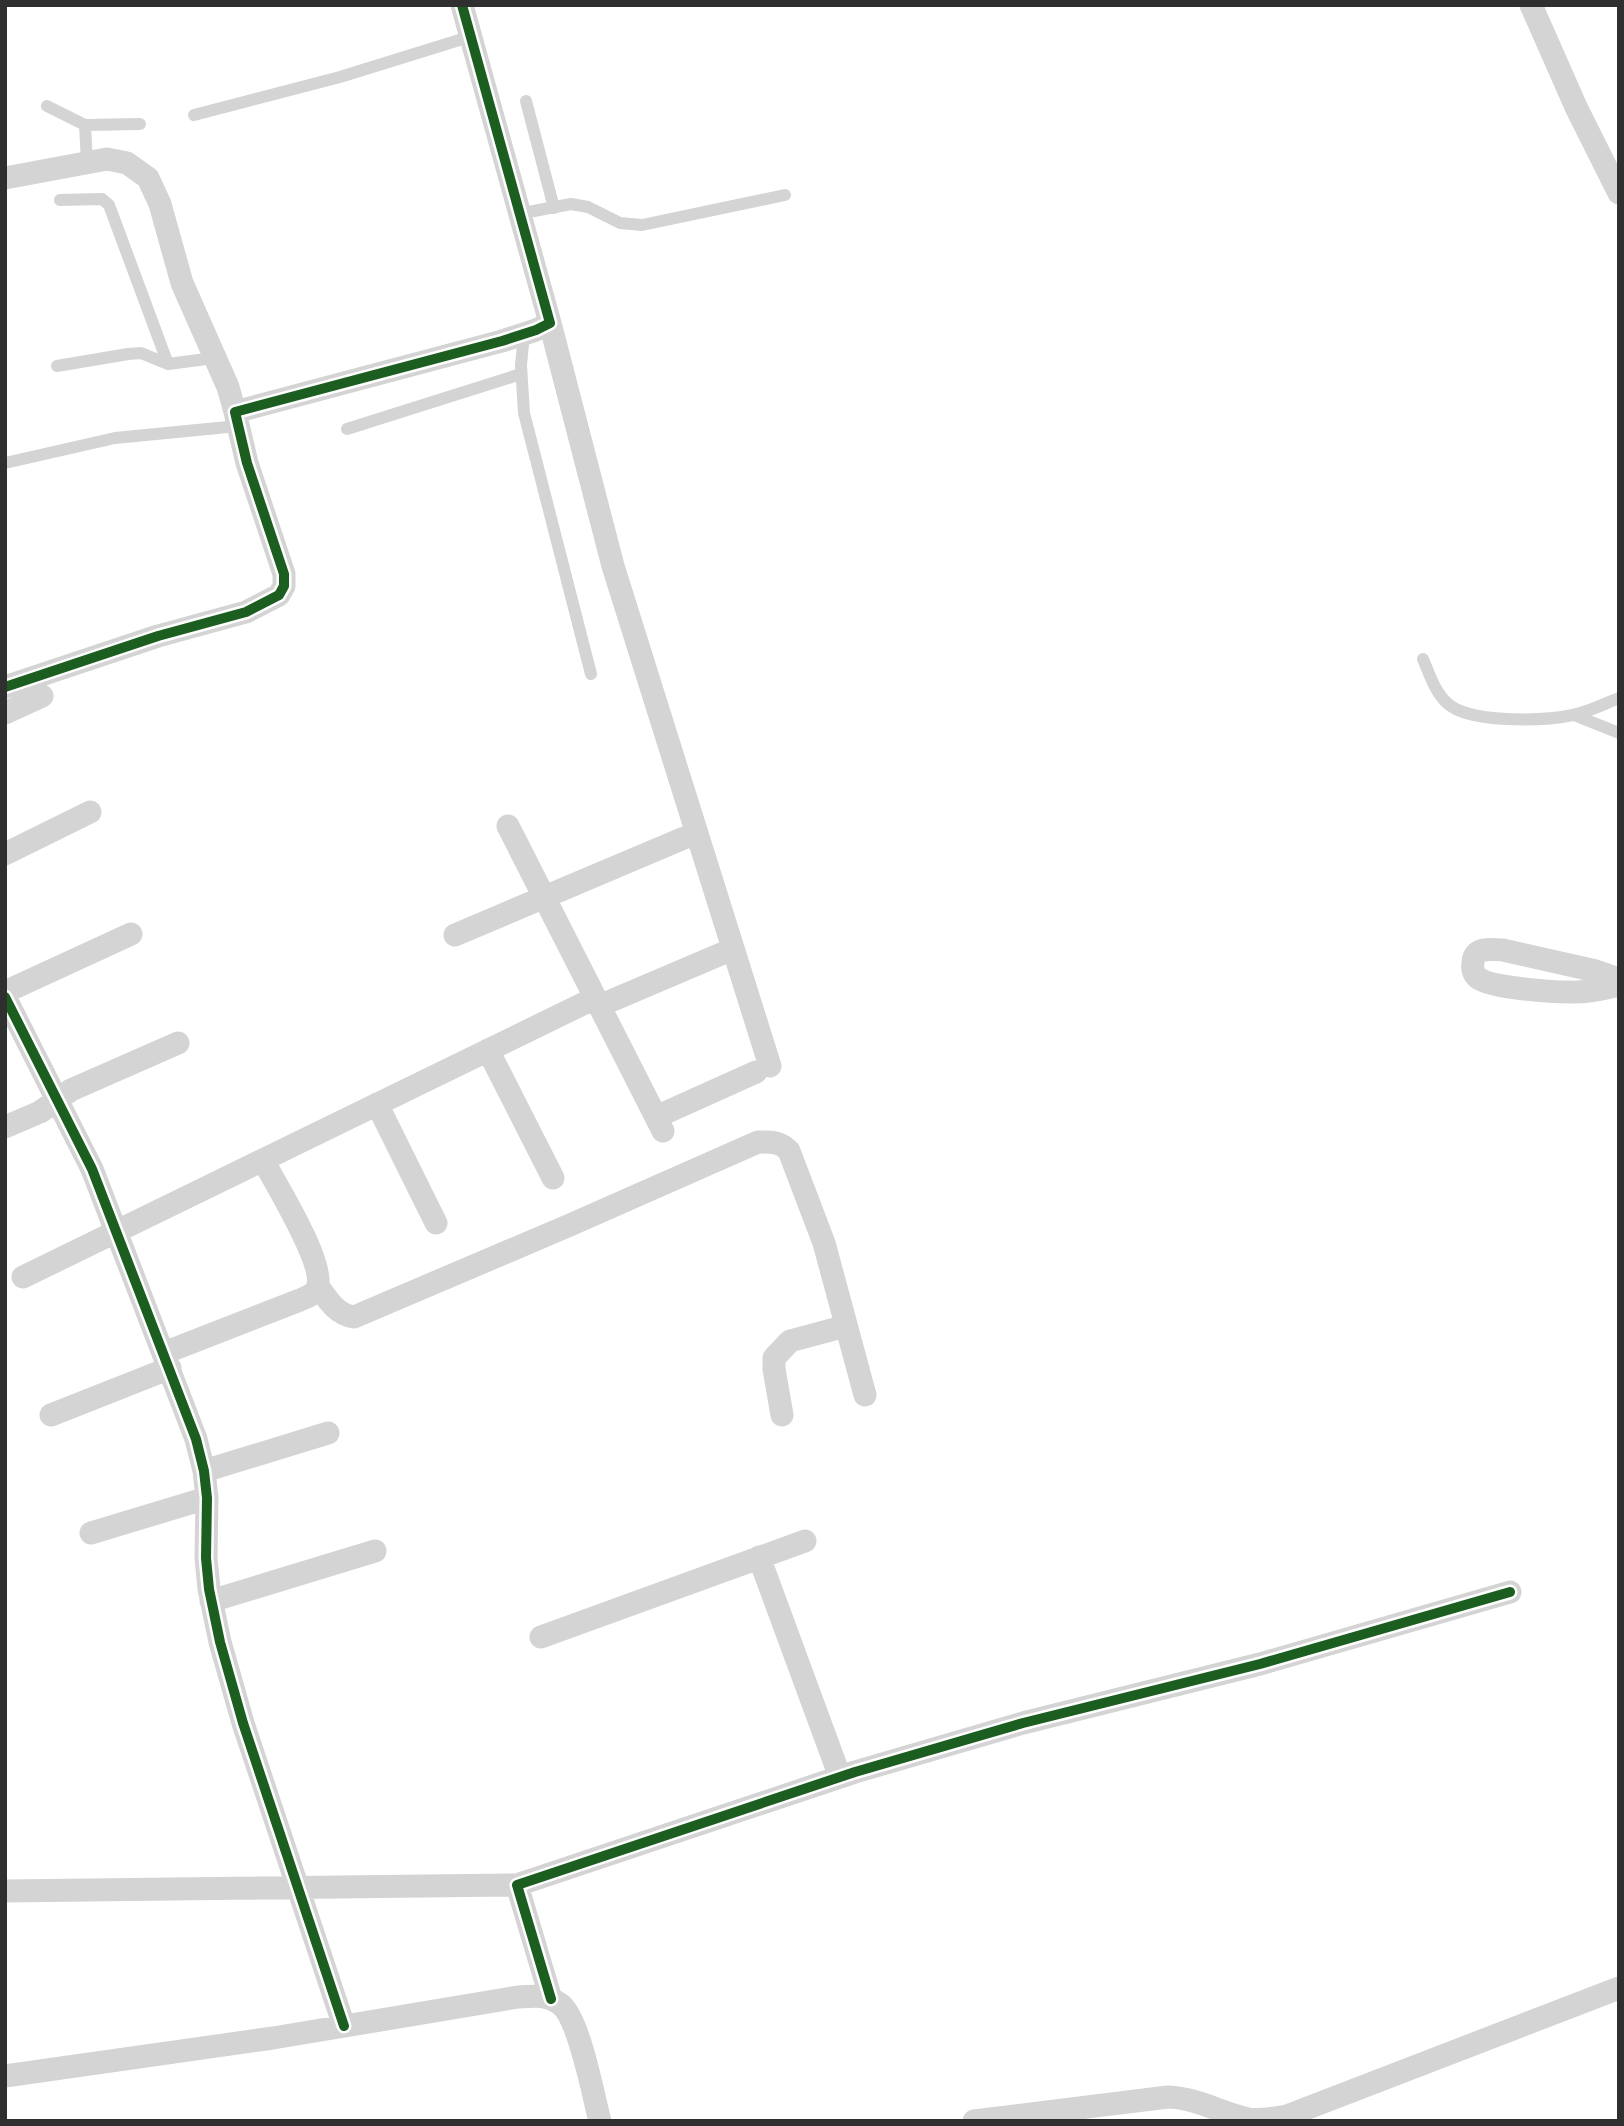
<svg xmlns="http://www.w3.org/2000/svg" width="1624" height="2126" font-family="'Sofia Sans Condensed',sans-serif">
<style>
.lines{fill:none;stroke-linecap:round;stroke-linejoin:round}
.lane{stroke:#d4d4d4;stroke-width:12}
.street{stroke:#d4d4d4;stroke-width:23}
.cycleway-casing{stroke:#fff;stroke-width:15}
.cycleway{stroke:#1b5e20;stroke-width:10}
</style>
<rect width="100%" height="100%" fill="#fff"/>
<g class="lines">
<path class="lane" d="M526,101L554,208
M47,106L85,125
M194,115L340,77L469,37
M87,163L85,125L140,124
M60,200L102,199L109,205L168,364
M518,214L571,204L588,207L620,223L642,225L785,195
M524,334L521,365L524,413L591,674
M57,366L128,354L141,353L168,364L214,358
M347,429L521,374
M5,463L115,438L238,426
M1423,659C1429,673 1435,692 1446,702C1467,724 1544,721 1573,715C1588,712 1604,704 1619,698
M1574,715L1619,733"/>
<path class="street" d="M1531,5L1576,107L1619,193
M5,178L107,159L127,163L148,178L160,204L182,283L228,387L235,412
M550,323L613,566L770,1066
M5,687L158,636L246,612L279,595L284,586V574L247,463L235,412L502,341L536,330L550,323L462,5
M5,713L42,696
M508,826L663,1131
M5,854L90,812
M455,935L684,838
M1619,979L1596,971L1503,950C1491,949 1473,947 1473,963C1472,968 1473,974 1478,978C1491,988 1552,992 1570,992C1586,993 1603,989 1619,985
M5,992L131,934
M5,997L92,1169L196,1439L204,1471L207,1498L206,1558L209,1589L220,1642L243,1723L344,2026
M599,1006L721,954
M488,1050L553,1178
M377,1104L436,1223
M656,1117L756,1072
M5,1127L40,1112L71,1090L178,1043
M23,1277L595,998
M318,1286C328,1300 336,1314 354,1317L570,1225L758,1142C771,1142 780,1141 789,1151L824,1243L865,1395
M164,1353L300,1300C307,1297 314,1295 317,1288C327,1266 275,1183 263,1160
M51,1415L170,1368
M782,1415L774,1369V1358L790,1341L846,1326
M204,1471L328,1433
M91,1533L207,1498
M759,1557L840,1777
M211,1601L375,1551
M541,1637L805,1541
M5,1891L517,1885
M551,1999L517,1885L855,1772L1023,1723L1260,1664L1510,1592
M5,2076L273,2038L518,1997C533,1996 547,1994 560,2004C579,2017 593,2095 600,2121
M974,2121L1168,2097C1197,2098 1221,2113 1248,2119C1261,2121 1274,2118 1287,2116L1619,1988"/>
<defs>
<path id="cycleway" d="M5,687L158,636L246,612L279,595L284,586V574L247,463L235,412L502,341L536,330L550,323L462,5
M5,997L92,1169L196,1439L204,1471L207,1498L206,1558L209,1589L220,1642L243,1723L344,2026
M551,1999L517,1885L855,1772L1023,1723L1260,1664L1510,1592"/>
</defs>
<use href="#cycleway" class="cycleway-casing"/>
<use href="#cycleway" class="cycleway"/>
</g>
<rect width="1624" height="2126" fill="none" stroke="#2f2f2f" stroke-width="14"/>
</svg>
